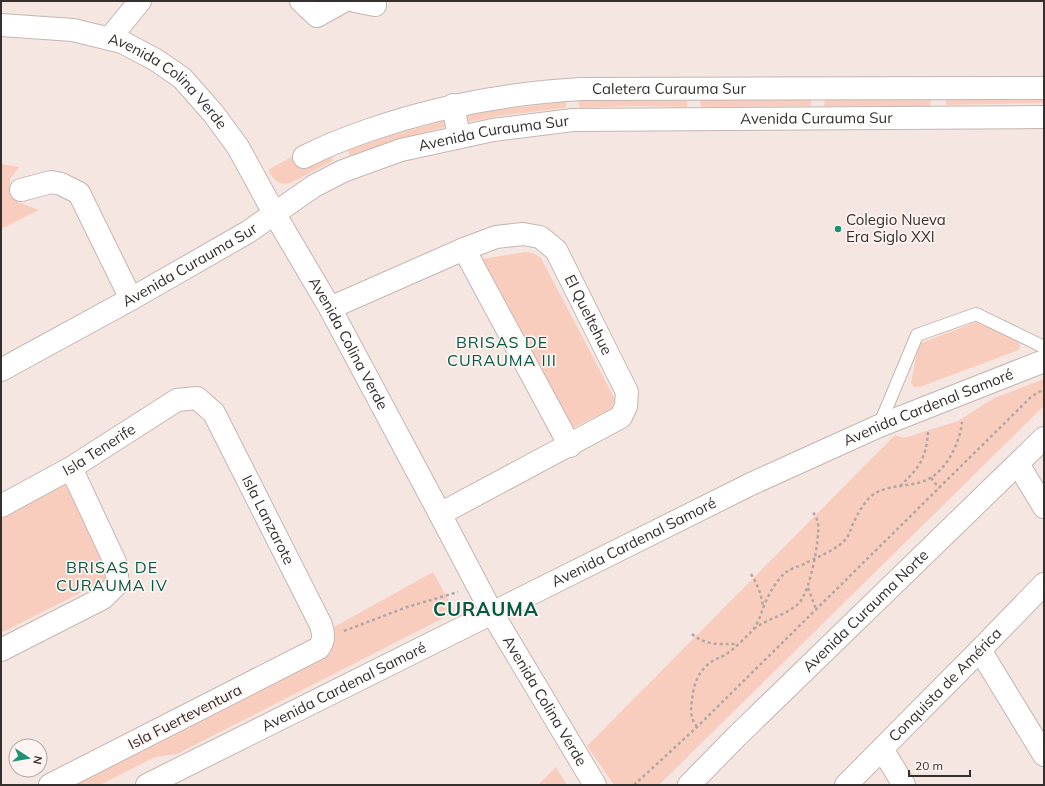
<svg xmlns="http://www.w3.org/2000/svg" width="1045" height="786" font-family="Mulish,sans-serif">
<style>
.green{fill:#f9cdbe}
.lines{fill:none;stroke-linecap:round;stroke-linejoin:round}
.lane-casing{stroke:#c4b6b1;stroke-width:14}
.street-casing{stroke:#c4b6b1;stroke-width:24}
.secondary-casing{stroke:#c4b6b1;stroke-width:24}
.path{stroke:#b1a6a2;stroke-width:2.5;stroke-dasharray:3 3;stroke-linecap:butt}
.lane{stroke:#fff;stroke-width:12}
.street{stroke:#fff;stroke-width:22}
.secondary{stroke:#fff;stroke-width:22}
.poi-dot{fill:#1c9174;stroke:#fef5f2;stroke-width:1.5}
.labels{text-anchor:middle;stroke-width:3.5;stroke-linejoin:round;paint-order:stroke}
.street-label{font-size:15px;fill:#35302e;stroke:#fef5f2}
.poi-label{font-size:15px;fill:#35302e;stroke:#fef5f2;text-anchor:start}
.neighbourhood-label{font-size:16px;letter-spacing:1px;fill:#025945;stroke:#fef5f2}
.district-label{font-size:19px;font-weight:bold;letter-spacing:1px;fill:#025945;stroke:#fef5f2}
</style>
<rect width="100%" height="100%" fill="#f5e6e1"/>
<path class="green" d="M1044,96V103L947,105L946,104V99Z
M930,98L931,100L930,106H825L824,105L825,99Z
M810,99L811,100V105L810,106L701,107L700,102L701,100Z
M633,100L687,101V107L633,106L580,108L578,103L579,101Z
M564,102L566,103V107L564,108L505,115L463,123L462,116L504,109Z
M447,120L448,126L390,142L350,156L348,151V150L389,136Z
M330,154L333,160L331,162L290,183C278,186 273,179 268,170L293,156L299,166Z
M1,164L19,167L10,179V189L13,198L18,202L39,210L1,229Z
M526,252L533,253L541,258L615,399L611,409L571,429L481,259Z
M976,322L982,323L1019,343L1020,346L1019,350L920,387H914L911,383L918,348L921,343Z
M1044,379V406L659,785H614L587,746L895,435L904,438L958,421L994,398Z
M64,484L71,488L108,568L106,580L1,633V519Z
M433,572L455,612L177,754L155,757L100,785H73L315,663C326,652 331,642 334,627Z
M556,767L567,785H538Z"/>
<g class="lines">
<defs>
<path id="lane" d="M879,426L917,335L976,314L1044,347"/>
<g id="street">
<path d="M301,1L317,16L344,1"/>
<path d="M355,1L375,5"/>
<path d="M109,39L140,1"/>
<path d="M453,105L459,137"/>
<path id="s1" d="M304,157C325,146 346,138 369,130C438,106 508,93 582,89L1044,88"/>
<path d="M21,190L51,182L61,184L79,193L131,299"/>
<path d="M464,249L570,446"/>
<path id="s2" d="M330,308L464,249L496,237L523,234L540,237L556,250L627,392L626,406L621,417L440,514"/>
<path d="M1018,464L1044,507"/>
<path id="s3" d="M1,506L71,468L177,400L197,398L214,413L321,625C324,635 324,640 319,648L50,785"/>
<path d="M1,650L103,598L118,583L115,562L71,468"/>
<path d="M980,650L1044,755"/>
<path d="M882,749L904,785"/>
<path id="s4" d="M846,785L980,650L1044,584"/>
</g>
<g id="secondary">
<path id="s5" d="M1,25L73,30L122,42L156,60L182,78L213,113L238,147L274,213L330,308L440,514L492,613L595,785"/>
<path id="s6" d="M1,370L131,299L248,232L314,186L343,171L401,150L493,130L573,120L1044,117"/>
<path id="s7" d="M147,785L751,484L879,426L1044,361"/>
<path id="s8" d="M689,785L736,737L1044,438"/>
</g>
</defs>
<use href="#lane" class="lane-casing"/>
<use href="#street" class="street-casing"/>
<use href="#secondary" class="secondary-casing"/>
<path class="path" d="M931,478L939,488
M900,486C919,468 926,459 928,432
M751,574C758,585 762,596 763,608
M808,588L816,609
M754,629C768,618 787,615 799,603C810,592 820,539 818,523C817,519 815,515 813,512
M344,631L407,607L458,592
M692,634C706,646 720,644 737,644
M697,727C691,719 690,711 692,701C693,686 698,671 711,662C715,659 720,658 725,655C734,649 744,639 752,631C760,621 761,612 766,601C770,592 777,580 785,573C790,569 797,567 804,564C815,558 834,551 843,542C848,538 850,532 852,526C857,515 864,501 874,494C888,485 906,487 921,482C944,476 960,444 962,422
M634,785L697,727L1031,397L1044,389"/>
<use href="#lane" class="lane"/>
<use href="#street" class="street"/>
<use href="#secondary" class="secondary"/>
</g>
<circle class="poi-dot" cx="838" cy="229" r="4"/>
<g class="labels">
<g class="street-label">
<text dy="5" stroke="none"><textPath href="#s5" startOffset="183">Avenida Colina Verde</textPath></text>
<text dy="5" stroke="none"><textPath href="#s1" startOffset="375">Caletera Curauma Sur</textPath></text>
<text dy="5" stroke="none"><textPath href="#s6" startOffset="876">Avenida Curauma Sur</textPath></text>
<text dy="5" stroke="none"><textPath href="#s6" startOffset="552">Avenida Curauma Sur</textPath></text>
<text dy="5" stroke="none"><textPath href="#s6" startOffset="216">Avenida Curauma Sur</textPath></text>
<text dy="5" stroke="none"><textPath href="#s2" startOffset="318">El Queltehue</textPath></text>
<text dy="5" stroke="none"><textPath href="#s5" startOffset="507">Avenida Colina Verde</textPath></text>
<text dy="5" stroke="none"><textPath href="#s7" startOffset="868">Avenida Cardenal Samoré</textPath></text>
<text dy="5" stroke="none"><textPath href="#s3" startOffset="113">Isla Tenerife</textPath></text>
<text dy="5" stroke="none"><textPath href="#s3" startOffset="368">Isla Lanzarote</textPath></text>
<text dy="5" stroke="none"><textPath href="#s7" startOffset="544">Avenida Cardenal Samoré</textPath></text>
<text dy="5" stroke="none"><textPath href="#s8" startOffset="248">Avenida Curauma Norte</textPath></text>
<text dy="5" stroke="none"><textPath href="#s4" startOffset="141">Conquista de América</textPath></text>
<text dy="5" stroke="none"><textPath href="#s7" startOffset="220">Avenida Cardenal Samoré</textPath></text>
<text dy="5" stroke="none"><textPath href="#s5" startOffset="915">Avenida Colina Verde</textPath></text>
<text transform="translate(185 717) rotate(-27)" y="5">Isla Fuerteventura</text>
</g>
<g class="poi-label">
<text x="846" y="225">Colegio Nueva<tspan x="846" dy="17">Era Siglo XXI</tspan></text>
</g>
<g class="neighbourhood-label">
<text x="502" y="348">BRISAS DE<tspan x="502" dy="18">CURAUMA III</tspan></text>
<text x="112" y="573">BRISAS DE<tspan x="112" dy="18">CURAUMA IV</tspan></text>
</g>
<g class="district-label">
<text x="486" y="616">CURAUMA</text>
</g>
</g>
<rect width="1045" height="786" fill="none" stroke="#35302e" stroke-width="4"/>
<g transform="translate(28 758) rotate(102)"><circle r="19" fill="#fef5f2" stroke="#aea6a4"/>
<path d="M0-3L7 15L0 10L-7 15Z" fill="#1c9174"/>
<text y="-6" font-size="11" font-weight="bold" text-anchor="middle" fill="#35302e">N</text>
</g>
<path d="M909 770v6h61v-6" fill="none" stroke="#35302e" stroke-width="2"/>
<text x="915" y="770" font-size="12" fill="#35302e" stroke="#fef5f2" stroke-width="3" paint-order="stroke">20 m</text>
</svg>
